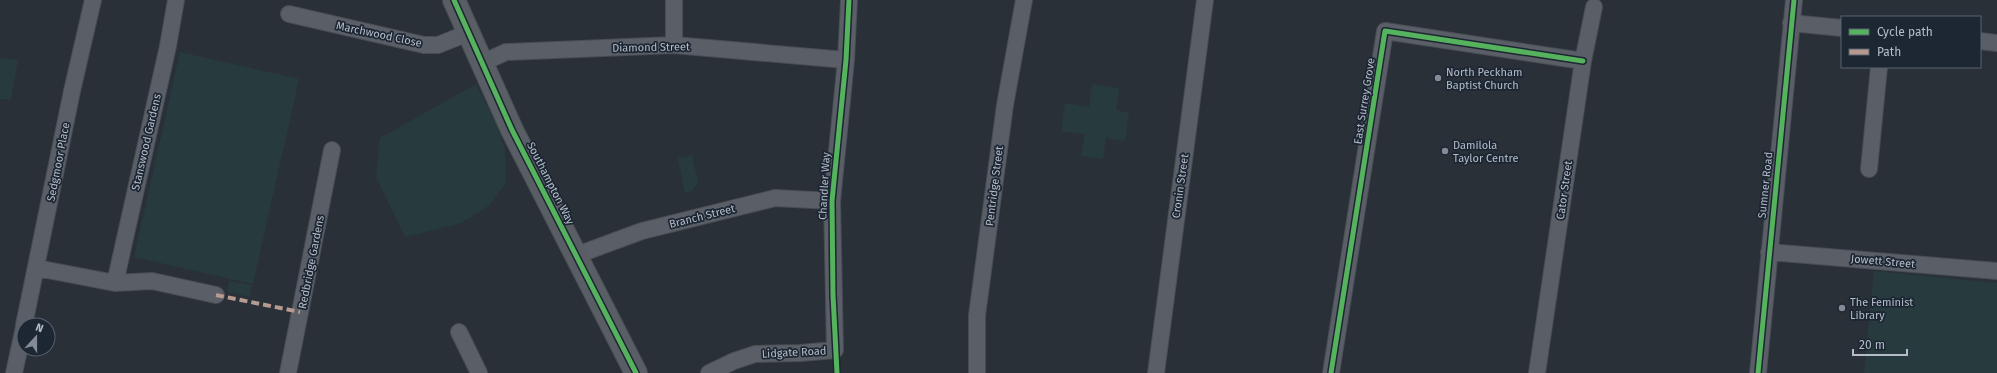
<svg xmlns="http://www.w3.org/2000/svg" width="1997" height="373" font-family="'Fira Sans',sans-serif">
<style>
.green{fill:#273a3e}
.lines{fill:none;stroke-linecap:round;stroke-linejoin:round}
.minor-casing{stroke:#484c53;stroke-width:18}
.secondary-casing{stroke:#484c53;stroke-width:24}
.minor{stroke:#5a5e66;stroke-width:16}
.secondary{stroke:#595d64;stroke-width:22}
.quiet{stroke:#b69a8f;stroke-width:4;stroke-dasharray:8 4;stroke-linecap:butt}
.cycleway-casing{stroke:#1d2633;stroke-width:8}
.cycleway{stroke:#56b35d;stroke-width:5}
.poi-dot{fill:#848b96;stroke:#1d2633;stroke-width:1.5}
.labels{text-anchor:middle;stroke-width:3.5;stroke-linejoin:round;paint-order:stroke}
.street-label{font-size:11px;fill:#b4bcc9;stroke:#1d2633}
.poi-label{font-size:11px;fill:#b4bcc9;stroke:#1d2633;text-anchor:start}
</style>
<rect width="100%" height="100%" fill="#2a3038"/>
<path class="green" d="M180,52L299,79L253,284L134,257Z
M0,58L18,60L11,100L0,99Z
M476,84L496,124L505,150L506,182L490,205L461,223L405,237L376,177L380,138Z
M1092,84L1119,88L1116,110L1129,113L1125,141L1106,138L1103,159L1081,156L1085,134L1061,131L1065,103L1089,107Z
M692,155L698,181L692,191L685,193L678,158Z
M1874,271L1997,283V373H1864Z
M229,281L252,285L250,297L227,292Z"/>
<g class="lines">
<defs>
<path id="minor" d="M289,14L424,45H438L468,33
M1791,23L1842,28
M1980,41L1997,43
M674,45V0
M482,63L506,52L674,45L846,60
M1869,169L1879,67
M1769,252L1997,271
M577,255L642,231L775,198L832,201
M37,268L115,283L152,281L216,295
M115,283L168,46L176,0
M24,325L72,91L93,0
M459,332L479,373
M14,373L24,327
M288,373L332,150
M709,373L734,361L755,354L800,353L835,350L832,201L846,60L849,0
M977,373V315L980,293L1005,105L1024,0
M1156,373L1205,0
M1331,373L1385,31L1583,61
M1537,373L1583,61L1594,7
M1758,373L1794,0"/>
<path id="secondary" d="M454,0L512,130L636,373"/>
</defs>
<use href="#minor" class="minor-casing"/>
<use href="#secondary" class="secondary-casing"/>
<use href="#minor" class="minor"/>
<use href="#secondary" class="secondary"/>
<path class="quiet" d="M216,295L300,312"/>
<defs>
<path id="cycleway" d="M454,0L512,130L636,373
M837,373L833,295L832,201L846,60L849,0
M1331,373L1385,31L1583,61
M1758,373L1794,0"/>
</defs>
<use href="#cycleway" class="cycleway-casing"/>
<use href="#cycleway" class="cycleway"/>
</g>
<g class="poi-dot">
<circle cx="1438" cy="78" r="4"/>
<circle cx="1445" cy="151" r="4"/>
<circle cx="1842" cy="308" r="4"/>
</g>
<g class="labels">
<g class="street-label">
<text transform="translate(379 34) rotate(12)" y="4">Marchwood Close</text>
<text transform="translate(651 47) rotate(-1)" y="4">Diamond Street</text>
<text transform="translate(1364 101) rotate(-81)" y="4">East Surrey Grove</text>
<text transform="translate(146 142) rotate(-77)" y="4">Stanswood Gardens</text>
<text transform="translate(58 162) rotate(-79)" y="4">Sedgmoor Place</text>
<text transform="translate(551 183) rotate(63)" y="4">Southampton Way</text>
<text transform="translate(1765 185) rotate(-84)" y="4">Sumner Road</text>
<text transform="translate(824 186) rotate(-87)" y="4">Chandler Way</text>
<text transform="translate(994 186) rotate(-83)" y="4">Pentridge Street</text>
<text transform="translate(1180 186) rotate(-82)" y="4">Cronin Street</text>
<text transform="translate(1564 190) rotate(-82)" y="4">Cator Street</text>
<text transform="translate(702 216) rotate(-14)" y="4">Branch Street</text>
<text transform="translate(1883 261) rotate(5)" y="4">Jowett Street</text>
<text transform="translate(311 262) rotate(-79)" y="4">Redbridge Gardens</text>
<text transform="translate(794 352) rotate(-3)" y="4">Lidgate Road</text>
</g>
<g class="poi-label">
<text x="1446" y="76">North Peckham<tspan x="1446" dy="13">Baptist Church</tspan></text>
<text x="1453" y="149">Damilola<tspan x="1453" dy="13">Taylor Centre</tspan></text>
<text x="1850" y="306">The Feminist<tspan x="1850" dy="13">Library</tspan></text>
</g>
</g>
<rect x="1841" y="16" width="140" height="52" fill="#1d2633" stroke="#59626f"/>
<rect x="1849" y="29" width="20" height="6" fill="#56b35d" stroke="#59626f"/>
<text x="1877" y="36" font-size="12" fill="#b4bcc9">Cycle path</text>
<rect x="1849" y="49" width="20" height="6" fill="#b69a8f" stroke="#59626f"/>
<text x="1877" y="56" font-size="12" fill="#b4bcc9">Path</text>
<g transform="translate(36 337) rotate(21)"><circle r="19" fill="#1d2633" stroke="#59626f"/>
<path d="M0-3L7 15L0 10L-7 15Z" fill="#848b96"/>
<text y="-6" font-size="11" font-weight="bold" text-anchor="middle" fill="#b4bcc9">N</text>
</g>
<path d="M1853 349v6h54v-6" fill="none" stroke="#b4bcc9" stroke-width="2"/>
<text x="1859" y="349" font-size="12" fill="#b4bcc9" stroke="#1d2633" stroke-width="3" paint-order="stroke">20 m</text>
</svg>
